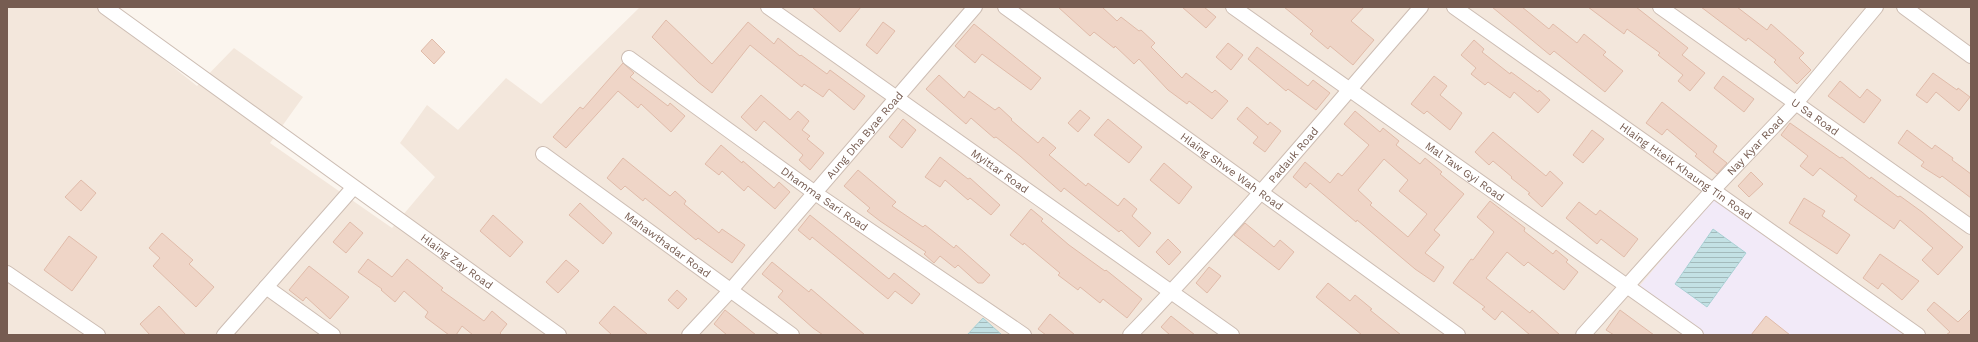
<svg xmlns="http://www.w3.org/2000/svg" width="1978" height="342" font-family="'Work Sans',sans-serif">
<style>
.residential{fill:#f3e7dc}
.education{fill:#f2eaf8}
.water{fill:url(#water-rules);stroke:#aad1d5}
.building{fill:#efd5c7;stroke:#e0bba9;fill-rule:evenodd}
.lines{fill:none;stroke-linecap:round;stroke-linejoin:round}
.minor-casing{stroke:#cdbdb3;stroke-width:16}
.minor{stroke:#fff;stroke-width:14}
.labels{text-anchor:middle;stroke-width:3.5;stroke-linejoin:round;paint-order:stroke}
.street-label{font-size:11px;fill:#765c51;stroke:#fef9f4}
</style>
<defs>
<pattern id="water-rules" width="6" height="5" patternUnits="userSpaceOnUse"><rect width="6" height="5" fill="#c3e1e4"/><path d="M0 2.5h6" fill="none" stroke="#a3babb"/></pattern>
</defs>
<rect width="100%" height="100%" fill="#fbf5ee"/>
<path class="residential" d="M7,7H98L197,86L234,48L303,97L270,143L392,228L435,177L400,143L427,105L458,130L506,78L541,104L640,7H1971V335H7Z"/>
<path class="education" d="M1714,197L1904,335H1705L1637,289Z"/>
<path class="water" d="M1713,229L1746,253L1707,307L1675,284Z
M983,318L1002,335H967Z"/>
<path class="building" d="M812,7H861L840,32Z
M1058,7H1102L1117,21L1121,17L1139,31L1141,30L1155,43L1151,47L1182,78L1186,73L1212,93L1215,90L1228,101L1212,119L1189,101L1187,104L1168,90L1139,59L1134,64L1115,46L1114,48L1094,32L1090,36Z
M1182,7H1204L1216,17L1206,28Z
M1284,7H1364L1351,21L1374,40L1353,65L1330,46L1328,49L1310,34L1313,31Z
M1492,7H1522L1549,29L1553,24L1577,43L1584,34L1606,52L1603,55L1623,71L1605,92L1554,51L1550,55Z
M1588,7H1636L1688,48L1682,55L1705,73L1690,91L1678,81L1683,75L1658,55L1660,53L1627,29L1624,34Z
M1701,7H1737L1767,30L1771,24L1804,53L1799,58L1811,70L1797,84L1774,62L1776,60L1748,38L1746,41Z
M666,20L712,64L748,22L774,44L778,38L800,56L801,55L827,74L830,70L865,96L854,110L829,89L823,97L804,84L802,87L750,45L712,93L698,82L652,37Z
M883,22L895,31L877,54L866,45Z
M974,24L1041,78L1031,90L982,54L975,63L955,46Z
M432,39L445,52L434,64L421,51Z
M1474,40L1484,49L1482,52L1510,74L1511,72L1538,92L1539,90L1550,100L1538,113L1514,92L1510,98L1488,82L1485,85L1471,74L1476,68L1461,55Z
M1228,43L1243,55L1231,70L1216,57Z
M1257,47L1308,86L1313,80L1330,93L1316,110L1288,89L1286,91L1248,59Z
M623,63L634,73L630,77L668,106L670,103L685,116L671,132L641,104L638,108L618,91L566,148L553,137L580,107L583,109Z
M1933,73L1957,90L1958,88L1970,97L1959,111L1936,92L1927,103L1916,95Z
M939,75L964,98L969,91L995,110L999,107L1012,119L1011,120L1038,143L1043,137L1056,148L1049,155L1086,186L1088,183L1118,206L1124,198L1137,209L1132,216L1151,233L1139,247L1121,230L1119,232L1064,188L1061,192L1020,156L996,137L994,138L971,118L966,124L926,89Z
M1434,76L1447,86L1440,95L1462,113L1450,130L1427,111L1424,114L1411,104Z
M1723,76L1754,99L1744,112L1714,88Z
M1840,81L1860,98L1867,89L1881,100L1864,123L1828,96Z
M761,95L790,120L798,111L809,121L802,130L810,136L807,139L824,153L810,170L799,160L803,155L764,121L756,131L741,117Z
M1662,102L1717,146L1713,152L1727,163L1717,174L1695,156L1697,154L1667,129L1662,135L1646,123Z
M1247,107L1268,125L1270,122L1281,131L1265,152L1253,143L1258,137L1237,119Z
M1080,110L1090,118L1078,132L1068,123Z
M1355,111L1380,132L1383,128L1399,141L1396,145L1420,164L1425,158L1442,172L1440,174L1464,194L1434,230L1440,235L1425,253L1444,267L1434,282L1415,269L1357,220L1356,222L1310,183L1306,188L1293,177L1305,162L1330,183L1338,173L1342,176L1369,145L1344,124ZM1384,159L1408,180L1399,191L1427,214L1408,237L1370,205L1372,203L1358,190Z
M903,119L916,130L902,148L889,137Z
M1108,119L1142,147L1129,163L1094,135Z
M1790,123L1840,158L1842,157L1870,179L1871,177L1898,197L1900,196L1922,212L1963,247L1938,275L1922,260L1933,248L1900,220L1894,229L1854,200L1857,196L1820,168L1813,176L1800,166L1808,156L1781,135Z
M1592,130L1604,139L1583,163L1573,155Z
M1907,130L1932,149L1935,145L1953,158L1952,160L1971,174V198L1942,176L1940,178L1921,166L1924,162L1898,143Z
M1493,132L1546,176L1550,171L1563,183L1542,207L1528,194L1530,193L1511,178L1512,177L1493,161L1489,165L1475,152Z
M721,145L742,163L743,161L774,188L779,182L790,192L775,209L748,186L744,191L722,171L719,175L705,164Z
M940,157L968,179L970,178L1000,205L991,215L970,198L968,200L945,180L940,187L925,177Z
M623,158L670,196L675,191L686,201L684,204L719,233L722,229L745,245L732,263L698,238L696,240L645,198L643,201L625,186L621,190L607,178Z
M1164,163L1192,187L1179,204L1150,180Z
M858,170L896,202L892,206L923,227L925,225L954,248L956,245L990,275L983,283H978L958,265L955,268L940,256L934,263L924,254L926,252L880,221L867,211L870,208L844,186Z
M1751,172L1763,184L1749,197L1738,186Z
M81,180L96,193L81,211L65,197Z
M1804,198L1825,211L1822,216L1850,235L1837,254L1789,223Z
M1490,201L1525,228L1524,231L1553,254L1556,250L1568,260L1566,262L1578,272L1564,290L1528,262L1524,266L1507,252L1486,278L1530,313L1532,310L1560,335H1530L1502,311L1495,320L1482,309L1485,307L1453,283L1471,259L1473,260L1494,232L1477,217Z
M1579,202L1596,215L1600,210L1638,239L1624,257L1601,239L1597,244L1566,218Z
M580,203L612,233L603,244L569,215Z
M1031,209L1043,219L1041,221L1069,245L1105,271L1106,270L1142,299L1127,318L1103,299L1100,303L1080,287L1078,290L1058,275L1060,273L1024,243L1023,245L1010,235Z
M493,215L523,242L510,257L480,231Z
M810,215L889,279L894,273L920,294L912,304L895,291L888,299L812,237L810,240L798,230Z
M350,222L363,233L346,253L333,242Z
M1245,223L1274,247L1280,240L1294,252L1279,270L1234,235Z
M162,233L193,260L189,264L214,287L196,307L153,266L160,258L149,248Z
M69,236L97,257L72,291L44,270Z
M1168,239L1181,252L1169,265L1156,252Z
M1880,254L1919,281L1902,300L1882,283L1878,289L1863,278Z
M368,259L392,277L407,259L443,288L441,290L484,321L492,311L507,324L500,333L502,335H473L462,326L456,335H449L425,317L428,312L404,291L395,302L381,290L382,289L358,272Z
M566,260L579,271L558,293L546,282Z
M772,262L809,292L811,289L865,335H823L813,328L778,297L783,291L762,274Z
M309,266L349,297L330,319L306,297L303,301L289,290Z
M1209,267L1221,276L1207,293L1196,283Z
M1328,283L1350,301L1355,295L1372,309L1370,310L1401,335H1362L1316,297Z
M677,290L687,299L678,309L668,300Z
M1934,302L1958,322L1971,309V335H1946L1950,332L1927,310Z
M159,306L186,335H150L140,324Z
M614,306L648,335H612L599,323Z
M725,310L756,335H727L714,324Z
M1620,310L1654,335H1614L1606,330Z
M1050,314L1075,335H1046L1038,329Z
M1171,316L1195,335H1170L1161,327Z
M1766,316L1790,335H1751Z"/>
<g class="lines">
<defs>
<g id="minor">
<path id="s1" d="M105,7L559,335"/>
<path id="s2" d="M768,7L1232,335"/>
<path id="s3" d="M1005,7L1458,335"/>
<path id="s4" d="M1233,7L1696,335"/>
<path id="s5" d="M1454,7L1918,335"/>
<path id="s6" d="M1660,7L1971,227"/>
<path d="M1904,7L1971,56"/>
<path id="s7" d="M629,58L815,193L1024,335"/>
<path id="s8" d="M543,154L792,335"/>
<path d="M7,273L98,335"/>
<path d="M266,287L333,335"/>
<path d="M224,335L353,188"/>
<path id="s9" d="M689,335L730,291L975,7"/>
<path id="s10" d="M1130,335C1232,230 1325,117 1421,7"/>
<path id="s11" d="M1583,335L1712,191L1796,103L1876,7"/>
</g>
</defs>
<use href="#minor" class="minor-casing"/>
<use href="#minor" class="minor"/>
</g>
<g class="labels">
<g class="street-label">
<text dy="4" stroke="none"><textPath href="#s6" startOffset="190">U Sa Road</textPath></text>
<text dy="4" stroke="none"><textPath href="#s9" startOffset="266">Aung Dha Byae Road</textPath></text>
<text dy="4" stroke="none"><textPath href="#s11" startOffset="256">Nay Kyar Road</textPath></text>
<text dy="4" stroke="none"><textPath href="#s10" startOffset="243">Padauk Road</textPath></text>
<text dy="4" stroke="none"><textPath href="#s2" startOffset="284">Myittar Road</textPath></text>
<text dy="4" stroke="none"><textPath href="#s3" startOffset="280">Hlaing Shwe Wah Road</textPath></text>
<text dy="4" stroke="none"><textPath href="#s5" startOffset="284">Hlaing Hteik Khaung Tin Road</textPath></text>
<text dy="4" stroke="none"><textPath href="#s4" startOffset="284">Mal Taw Gyi Road</textPath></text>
<text dy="4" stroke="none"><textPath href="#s7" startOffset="241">Dhamma Sari Road</textPath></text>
<text dy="4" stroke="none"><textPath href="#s8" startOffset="154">Mahawthadar Road</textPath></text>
<text dy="4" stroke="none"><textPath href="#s1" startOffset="434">Hlaing Zay Road</textPath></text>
</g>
</g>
<rect width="1978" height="342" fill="none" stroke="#765c51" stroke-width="16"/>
</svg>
